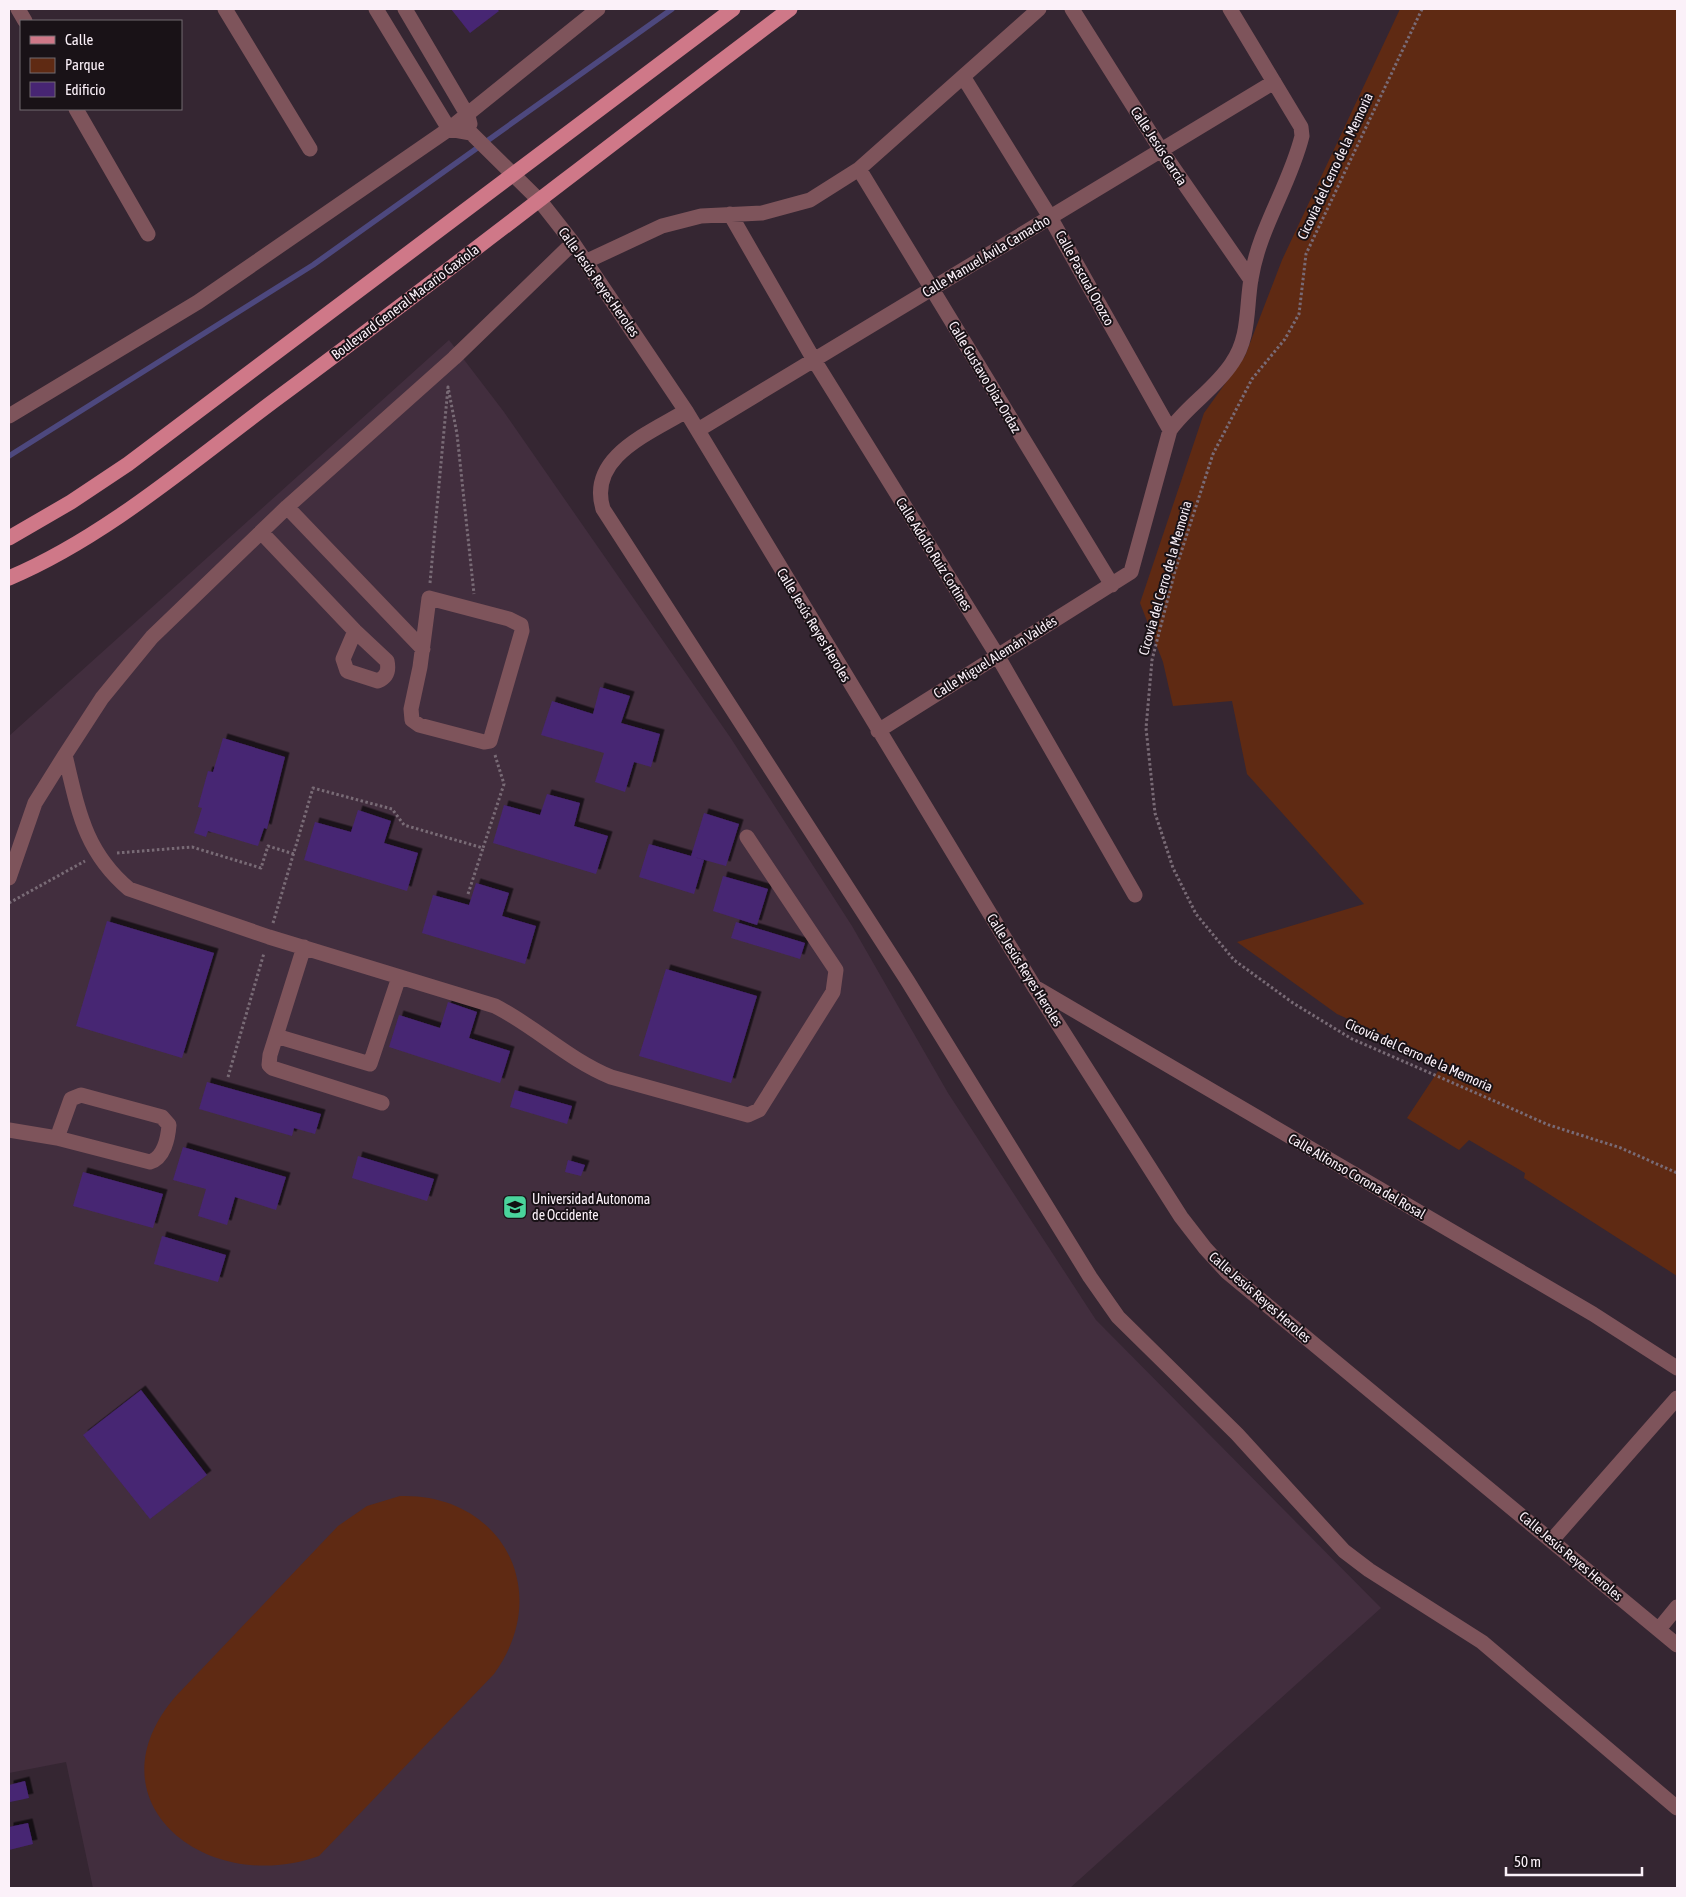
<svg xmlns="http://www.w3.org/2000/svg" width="1686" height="1897" font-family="'Asap Condensed',sans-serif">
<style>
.built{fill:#422e3e}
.green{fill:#5f2a13}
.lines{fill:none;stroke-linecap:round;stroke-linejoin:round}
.stream{stroke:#4d487e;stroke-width:5.5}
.building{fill:#472573;filter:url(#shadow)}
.path{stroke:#796b76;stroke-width:3;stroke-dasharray:2.5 2.5;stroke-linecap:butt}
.minor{stroke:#7e545b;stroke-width:15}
.major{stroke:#cf7888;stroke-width:15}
.labels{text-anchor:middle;stroke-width:4;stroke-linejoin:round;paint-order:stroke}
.street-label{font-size:14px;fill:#fbf1f9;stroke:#191217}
.poi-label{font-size:14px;fill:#fbf1f9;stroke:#191217;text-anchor:start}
</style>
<defs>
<filter id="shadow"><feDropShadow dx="4.5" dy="-4.5" stdDeviation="0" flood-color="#0009"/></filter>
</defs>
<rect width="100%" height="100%" fill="#352632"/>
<path class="built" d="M449,340L504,412L730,737L852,926L948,1093L1096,1320L1381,1608L1070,1888H93L66,1762L9,1773V736Z"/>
<path class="green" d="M1400,9H1677V1276L1524,1178L1525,1173L1469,1140L1459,1150L1407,1118L1444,1062L1337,1014L1237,942L1364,904L1247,774L1232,701L1173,706L1163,662L1140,603L1204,413L1245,356L1282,260Z
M400,1496C502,1493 554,1592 494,1674L319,1856C205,1897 86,1800 176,1696L338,1526L367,1506Z"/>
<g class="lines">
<path class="stream" d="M9,456L313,265L672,9"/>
</g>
<path class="building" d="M451,9H497L499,11L470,33Z
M600,687L630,696L621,723L660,734L651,767L634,762L625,792L595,782L604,753L541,735L552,701L593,714Z
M223,738L285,757L267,829L264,828L258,846L208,831L206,837L194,833L202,808L198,807L208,771L213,772Z
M547,794L580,803L574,826L608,836L596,874L493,843L504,805L540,815Z
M358,810L391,821L384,843L418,853L407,891L304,860L315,822L351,832Z
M704,813L739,824L726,866L694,857L704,860L694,894L639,877L649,844L691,856Z
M723,876L768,889L757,925L713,911Z
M476,883L509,893L502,916L536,926L525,964L422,933L433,895L469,905Z
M107,921L214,953L182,1058L76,1026Z
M736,922L805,943L800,959L731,938Z
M666,969L757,996L731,1083L639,1056Z
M448,1002L477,1012L469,1038L510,1051L500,1083L389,1047L399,1015L440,1028Z
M207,1082L321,1114L315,1134L294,1128L292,1136L199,1109Z
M515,1090L572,1106L567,1124L510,1107Z
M183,1147L286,1177L276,1210L235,1197L227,1225L198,1216L206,1189L173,1180Z
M358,1156L434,1179L427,1201L352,1178Z
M568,1160L585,1165L581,1176L565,1172Z
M83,1172L163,1194L153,1228L73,1206Z
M162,1236L226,1255L218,1282L154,1264Z
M141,1390L207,1475L150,1519L83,1435Z
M25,1781L29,1798L10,1802L9,1785Z
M28,1823L33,1844L9,1850V1827Z"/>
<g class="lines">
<path class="path" d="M1422,9L1306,254L1299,314L1285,339L1252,379L1213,454L1175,571L1152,660L1146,728L1155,813L1173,868L1196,914L1234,960L1293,1003L1352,1039L1549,1125L1621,1148L1677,1173
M430,583L448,387L457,434L474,594
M117,853L192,847L261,868L268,846L294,854
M468,894L483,848
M9,903L85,861
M273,923L313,788L392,809L404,825L483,848L504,784L495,755
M228,1077L264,953"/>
<path class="minor" d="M18,9L25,21
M225,9L310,149
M376,9L449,129L471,133L475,137L540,201L573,243L686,411L1035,988L1181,1217L1205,1248L1227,1272L1677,1645
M405,9L468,116L470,124
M1072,9L1161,150L1251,280
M964,78L1050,217L1170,430
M76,109L148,234
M859,169L1112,585
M730,214L814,360L997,655L1135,895
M573,243L454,358L287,507L152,637L102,698L65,755C78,809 84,851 129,889L269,937L495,1006C536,1027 569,1060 611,1077L748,1115L759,1110L833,992L836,970L747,837
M587,261L662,226L701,216L762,213L810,200L859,169L1039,9
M686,411C650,433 587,457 603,509L907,980L1090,1277L1118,1317L1237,1434L1344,1551L1369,1570L1482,1642L1677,1808
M9,416L198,302L449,129L598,9
M698,430L1274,82
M287,507L423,649
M261,532L355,631L387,661C389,670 387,677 378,681L347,671L343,659L355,631
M429,598L509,619L521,625L522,631L490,741L484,742L419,725L412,720L411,709L420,667Z
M878,731L1131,572L1170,430C1188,405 1215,389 1232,363C1250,337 1246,308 1251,279C1259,228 1290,185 1302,136L1301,127L1230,9
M9,878L35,803L65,755
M304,947L270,1055L269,1065L272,1068L382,1103
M1038,989L1593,1314L1677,1368
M276,1036L370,1064L399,977
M9,1130L57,1138L150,1162C164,1158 168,1138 169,1125L162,1117L81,1095L71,1099L57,1138
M1552,1540L1677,1398
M1659,1629L1677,1607"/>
<path class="major" d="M9,538L71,502L128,464L733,9
M9,578C106,537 194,460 279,397C451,270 619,137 790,9"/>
</g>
<defs>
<symbol id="university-square" viewBox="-11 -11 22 22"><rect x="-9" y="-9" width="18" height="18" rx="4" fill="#4ad49c" stroke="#191217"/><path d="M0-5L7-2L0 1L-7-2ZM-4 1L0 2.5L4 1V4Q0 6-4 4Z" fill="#111"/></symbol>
</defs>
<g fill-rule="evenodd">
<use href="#university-square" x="501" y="1193" width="28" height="28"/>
</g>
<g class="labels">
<g class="street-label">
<text transform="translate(1159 146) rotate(57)" y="5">Calle Jesús García</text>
<text transform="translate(1335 166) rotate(-65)" y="5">Cicovía del Cerro de la Memoria</text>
<text transform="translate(986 256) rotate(-31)" y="5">Calle Manuel Ávila Camacho</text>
<text transform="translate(1085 278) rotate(61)" y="5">Calle Pascual Orozco</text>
<text transform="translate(599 282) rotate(55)" y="5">Calle Jesús Reyes Heroles</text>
<text transform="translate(405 302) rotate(-37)" y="5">Boulevard General Macario Gaxiola</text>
<text transform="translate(985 377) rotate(59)" y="5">Calle Gustavo Díaz Ordaz</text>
<text transform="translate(934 554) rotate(58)" y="5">Calle Adolfo Ruiz Cortines</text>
<text transform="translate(1165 578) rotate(-74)" y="5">Cicovía del Cerro de la Memoria</text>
<text transform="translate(814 625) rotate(59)" y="5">Calle Jesús Reyes Heroles</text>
<text transform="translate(995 657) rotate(-32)" y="5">Calle Miguel Alemán Valdés</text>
<text transform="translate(1025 970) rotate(58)" y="5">Calle Jesús Reyes Heroles</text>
<text transform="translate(1419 1055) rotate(24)" y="5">Cicovía del Cerro de la Memoria</text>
<text transform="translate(1357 1176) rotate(30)" y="5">Calle Alfonso Corona del Rosal</text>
<text transform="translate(1260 1297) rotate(41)" y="5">Calle Jesús Reyes Heroles</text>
<text transform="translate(1571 1556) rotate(40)" y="5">Calle Jesús Reyes Heroles</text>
</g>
<g class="poi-label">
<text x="532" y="1204">Universidad Autonoma<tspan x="532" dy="16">de Occidente</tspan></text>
</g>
</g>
<rect width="1686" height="1897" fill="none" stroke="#fbf1f9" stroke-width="20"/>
<rect x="20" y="20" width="162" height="90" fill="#191217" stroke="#736b71"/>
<rect x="30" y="36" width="25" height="8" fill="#cf7888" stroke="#736b71"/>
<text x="65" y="45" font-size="15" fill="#fbf1f9">Calle</text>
<rect x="30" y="58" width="25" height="15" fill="#5f2a13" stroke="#736b71"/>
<text x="65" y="70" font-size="15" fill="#fbf1f9">Parque</text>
<rect x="30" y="82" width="25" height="15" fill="#472573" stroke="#736b71"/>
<text x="65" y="95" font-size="15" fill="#fbf1f9">Edificio</text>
<path d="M1506 1867v8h136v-8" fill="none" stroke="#fbf1f9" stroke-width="2.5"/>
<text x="1514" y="1867" font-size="15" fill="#fbf1f9" stroke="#191217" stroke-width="4" paint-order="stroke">50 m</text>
</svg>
